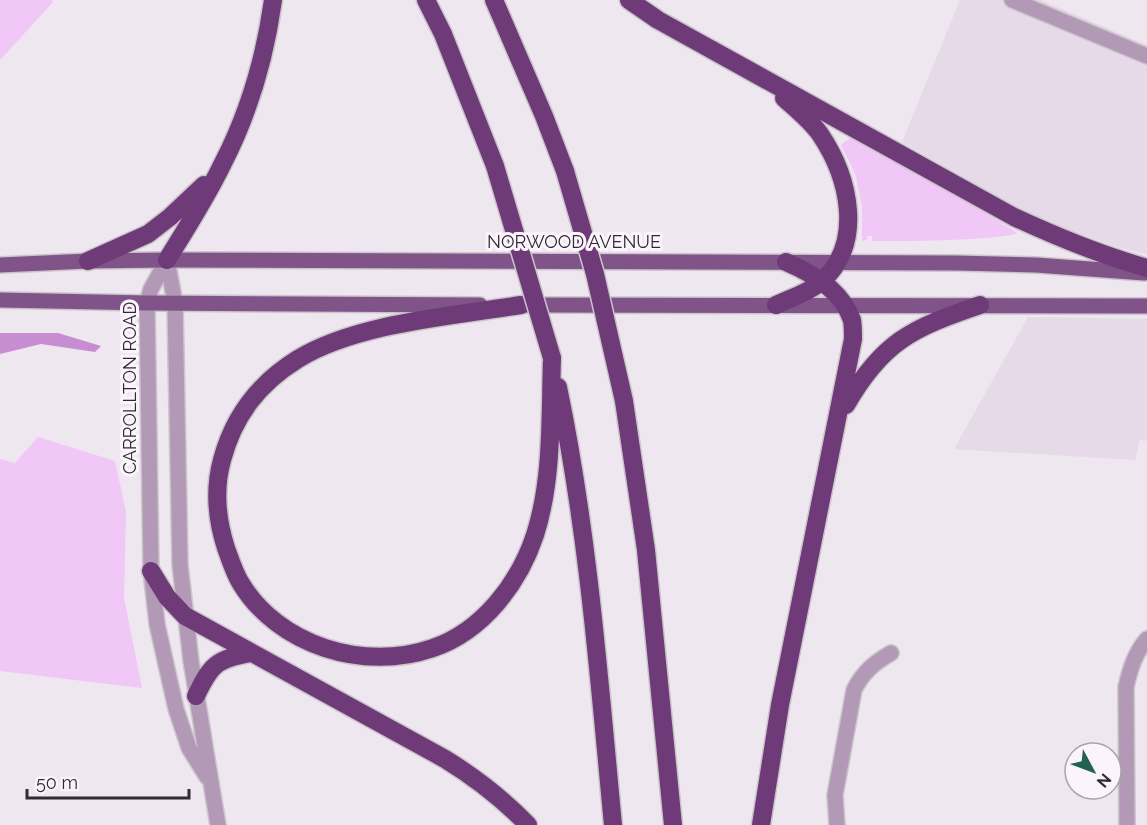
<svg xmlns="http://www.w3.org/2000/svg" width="1147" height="825" font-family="Raleway,sans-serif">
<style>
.built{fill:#e6dae8}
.green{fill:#f0c7f7}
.water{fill:#c68ed1}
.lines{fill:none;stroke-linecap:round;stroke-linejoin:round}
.minor-casing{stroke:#ccc5cc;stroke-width:18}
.major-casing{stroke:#ccc5cc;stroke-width:18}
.highway-casing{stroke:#ccc5cc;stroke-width:21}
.minor{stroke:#b299b6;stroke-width:15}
.major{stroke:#815489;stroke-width:15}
.highway{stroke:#6e3b78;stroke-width:18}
.highway-bridge-casing{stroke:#ccc5cc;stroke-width:21;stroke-linecap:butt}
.highway-bridge{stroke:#6e3b78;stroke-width:18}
.labels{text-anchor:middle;stroke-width:6;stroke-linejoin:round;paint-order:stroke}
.street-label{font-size:18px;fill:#2f2c2f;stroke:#fbf4fd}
</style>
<rect width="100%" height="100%" fill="#eee7ef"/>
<path class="built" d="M960,0H1041L1147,45V254L1124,249L1040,220L902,142Z
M1028,317L1147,319V441L1140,440L1135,460L954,449Z"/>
<path class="green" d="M0,0H52L53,2L0,60Z
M852,136L973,205L1017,233L1013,235C966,241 919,241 872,241V236H867V240L862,241V208L856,176L841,145Z
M38,437L115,461L126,512L124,598L142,688L0,671V459L15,463Z"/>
<path class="water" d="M0,333H58L101,346L95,352L41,344L0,354Z"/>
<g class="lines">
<defs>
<path id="minor" d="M1012,0L1147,56
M167,260L175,303L180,565L191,661L218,825
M167,260L151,289L147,303L151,571L157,624L176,709L189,748L207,777
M837,825L835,795L854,690C863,672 874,663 891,653
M1127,825L1126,687C1130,669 1135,653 1147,639"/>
<path id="major" d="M0,265L88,261L167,260L956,263L1036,265L1144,273
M0,300L147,303L480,305
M525,305L1147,306"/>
<path id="highway" d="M426,0L443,34L495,166
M494,0L544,116L565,171
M629,0L658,20L1014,217C1057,237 1101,255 1147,268
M167,260C186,229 206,198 222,165C249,113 265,58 273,0
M88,261L148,234L170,217L204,185
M521,305C453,316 357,323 298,359C259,383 234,415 222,460C214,489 217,520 226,548C230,559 234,572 240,582C278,646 364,672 433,648C483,631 519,583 535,535C553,479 550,417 552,358
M776,305C791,298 808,293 821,282C865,243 849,177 820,134C811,121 796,109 784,98
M558,387C588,531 599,678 613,825
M624,401L646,550L673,825
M846,405C882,342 912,328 980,305
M151,571L167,597L185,616L445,759C476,778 503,799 528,825
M196,696C211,664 217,659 251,653
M761,825L780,705L853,339C853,333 853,326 852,320C842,291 812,273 786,262"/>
</defs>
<use href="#minor" class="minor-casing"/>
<use href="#major" class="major-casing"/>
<use href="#highway" class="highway-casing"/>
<use href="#minor" class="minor"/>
<use href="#major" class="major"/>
<use href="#highway" class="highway"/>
<defs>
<path id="highway-bridge" d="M495,166L552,358
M565,171L595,274L624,401"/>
</defs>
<use href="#highway-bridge" class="highway-bridge-casing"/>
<use href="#highway-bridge" class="highway-bridge"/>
</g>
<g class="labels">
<g class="street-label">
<text x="574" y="248">NORWOOD AVENUE</text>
<text transform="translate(130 388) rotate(-90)" y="6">CARROLLTON ROAD</text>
</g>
</g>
<g transform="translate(1093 771) rotate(131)"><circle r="28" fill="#fbf4fd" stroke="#a9a4ab" stroke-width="1.5"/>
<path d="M0-4.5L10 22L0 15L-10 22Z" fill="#226250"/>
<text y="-9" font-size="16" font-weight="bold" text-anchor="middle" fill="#2f2c2f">N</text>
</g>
<path d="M27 789v9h162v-9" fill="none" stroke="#2f2c2f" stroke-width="3"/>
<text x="36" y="789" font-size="18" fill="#2f2c2f" stroke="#fbf4fd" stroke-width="4.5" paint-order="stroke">50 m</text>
</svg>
